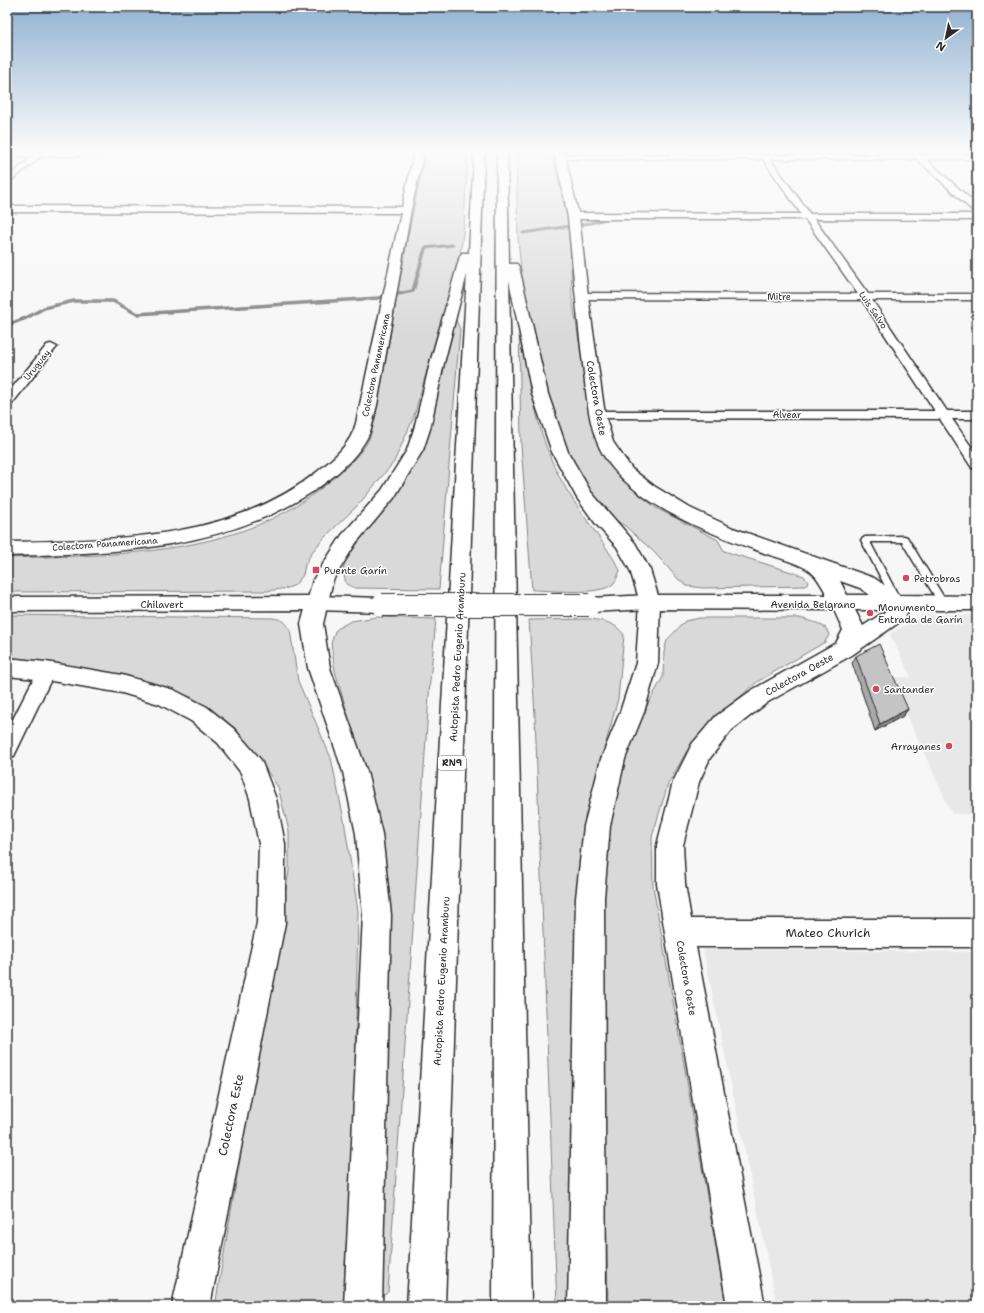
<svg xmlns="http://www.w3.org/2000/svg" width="984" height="1313" font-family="'Shantell Sans',sans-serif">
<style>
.built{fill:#e8e8e8}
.green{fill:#d9d9d9;stroke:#828282}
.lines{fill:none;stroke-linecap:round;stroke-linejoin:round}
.stream-far1{stroke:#7b7b7b;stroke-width:3}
.stream{stroke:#7b7b7b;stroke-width:3.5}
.service-casing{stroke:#2b2b2b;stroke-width:3}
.minor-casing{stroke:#2b2b2b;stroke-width:3}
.tertiary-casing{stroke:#2b2b2b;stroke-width:3}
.motorway-casing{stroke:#2b2b2b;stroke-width:3}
.service{fill:#fff;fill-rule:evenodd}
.minor{fill:#fff;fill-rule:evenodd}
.tertiary{fill:#fff;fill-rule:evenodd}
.motorway{fill:#fff;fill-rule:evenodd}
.tertiary-bridge-casing{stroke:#2b2b2b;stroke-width:24;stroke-linecap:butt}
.tertiary-bridge{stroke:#fff;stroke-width:22}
.wall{fill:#a9a9a9;stroke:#2b2b2b}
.shaded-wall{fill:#898989;stroke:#2b2b2b}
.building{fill:#c4c4c4;stroke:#2b2b2b}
.poi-dot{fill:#d1495b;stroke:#fff;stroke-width:1.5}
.labels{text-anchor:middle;stroke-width:3;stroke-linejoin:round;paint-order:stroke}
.far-street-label{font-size:9px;fill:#2b2b2b;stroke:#fff}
.shield{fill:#fff;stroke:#6b6b6b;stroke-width:1}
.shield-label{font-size:9px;font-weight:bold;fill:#2b2b2b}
.street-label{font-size:10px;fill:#2b2b2b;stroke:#fff}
.poi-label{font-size:10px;fill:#2b2b2b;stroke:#fff;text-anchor:start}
.near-street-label{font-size:12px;fill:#2b2b2b;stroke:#fff}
</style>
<rect width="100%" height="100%" fill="#f7f7f7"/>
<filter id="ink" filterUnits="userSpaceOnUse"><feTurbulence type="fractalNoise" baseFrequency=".025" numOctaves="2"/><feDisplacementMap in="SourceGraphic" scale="8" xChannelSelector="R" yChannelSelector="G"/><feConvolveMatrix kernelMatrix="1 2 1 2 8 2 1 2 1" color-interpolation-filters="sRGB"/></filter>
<g filter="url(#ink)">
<path class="built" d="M923,615H977V814H952L890,678L911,677L890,634Z
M703,949L977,952V1306H777Z"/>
<path class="green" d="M426,152H468L464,226L460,256L413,419L394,462L359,504L325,537L312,552L305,565L303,575L295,585L288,588L267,591L7,592V558C115,555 244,557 330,481C343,469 359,457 368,441C371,435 373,426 375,419L408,236Z
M516,152H552L570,231L572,298L595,437L604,457L622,480L656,508L718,540L724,551L804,576L808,582L805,586L703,588L687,586L678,579L654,552L625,526L603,512L560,441L546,396L522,281L518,238Z
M455,318L460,329L439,589L355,588L346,584L343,571L345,561L386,504L433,409Z
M519,322C530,376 534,429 560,478C577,510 602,538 620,570C618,575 617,580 613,584C600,596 550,590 532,590L521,445Z
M7,615L272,618C282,619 286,621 290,630L298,681L331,758L344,820L358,911L355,1079L343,1306H215L289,871V831L278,787L255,753L236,729L215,712L191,697L148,682L65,665L7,657Z
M377,617L436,619L430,681L388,1292L379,1299L366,777L335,671L331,644L335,631L340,627L351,621Z
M700,618H800L817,623L826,628L829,635L825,642L757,682L724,711L687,751L668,784L652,837L653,886L726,1306H608L602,982V854L618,772L637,724L663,677L664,652L667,640L685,621Z
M590,619C604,621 615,622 624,635L618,699L589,804L576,899L580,1306H557L535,715L529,620Z"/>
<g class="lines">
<path class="stream-far1" d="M523,233L591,223L609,218
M424,253L425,248L453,245"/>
<path class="stream" d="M7,325L26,318L44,308L74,301H113L137,314L378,298L413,291L424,252"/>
<defs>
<path id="service" d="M904,536L907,537L946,601L947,603L946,605H940L902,542H870L901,601L897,604L894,603L861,540L865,537Z"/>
<path id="minor" d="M7,152H100L102,154L98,156H42L7,184V178L33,156H7Z
M914,152L921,155H977V159H926L977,205V213L974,212L917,159H770L810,214H977V220L814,219L868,294H977V300H872L947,411H977V419H952L977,455V469L972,468L940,419L593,418L591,415L597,411H935L862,300L581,299L576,296L581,293L858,294L805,219H573L569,216L573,213L801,214L763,159H557V155H913Z
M7,206L406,207L410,210L406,213L7,212Z
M51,344L57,347L55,349L11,405L7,406V394L47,345Z
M46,664L52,666L55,671L14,756L7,758V731L40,666Z"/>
<path id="tertiary" d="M414,152H424L411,210L377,405C374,415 373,425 369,434C357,459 332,479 309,494C219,551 111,553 7,556V542C113,540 230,541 317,472C333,459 351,444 356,423Z
M554,152H564L579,216L588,296L605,415L613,442L632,469L654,486L690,508L733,528L874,578L899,595L977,596V610H907V614L904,619L852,655L768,702L732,730L710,758L699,782L683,845L685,884L691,919H977V947H696L765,1306H727L665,933L657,884V845L673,782L692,744L716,716L752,690L836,643L843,630L834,610L650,609L589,612L582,610L579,605L582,600L589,598L650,595H827C822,586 816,574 807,569C796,562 771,556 759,551C706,532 635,505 604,456C588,429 587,396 583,365C577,316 573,267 568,218C565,196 559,174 554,152ZM840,581L860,588L870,595H847ZM855,610H886V611L863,626Z
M316,596L382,598L389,600L392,605L389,610L382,612L316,610L7,611V597Z
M7,658L46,662L122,675L174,690L207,707L234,729L261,760L276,799L285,844V923L210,1306H172L257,923L259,844L250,799L241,773L218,743L191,721L159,704L122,693L46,680L7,676Z"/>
<path id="motorway" d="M474,152H484L445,1306H407L467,274L444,363L430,429L423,450L394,498L356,543L333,580L323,624L330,668L367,772L382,834L391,915L382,1306H344L363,915L356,834L343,772L308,668L301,624L313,580L316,575L342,535L382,490L407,450L414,429L430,363L460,256L462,253H469Z
M497,152H507L509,264H517L519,267L548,394L568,452L591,492L635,543L650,570L660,602L658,663L644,712L625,759L610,826L604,898L606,1306H568L576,898L584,826L601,759L620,712L636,663L640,602L630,570L617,547L596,524L577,498L552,452L532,394L509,280L531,1306H493Z"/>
</defs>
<use href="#service" class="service-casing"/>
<use href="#minor" class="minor-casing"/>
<use href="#tertiary" class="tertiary-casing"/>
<use href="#motorway" class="motorway-casing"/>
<use href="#service" class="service"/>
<use href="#minor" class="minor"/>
<use href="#tertiary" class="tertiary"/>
<use href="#motorway" class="motorway"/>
<defs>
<path id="tertiary-bridge" d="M382,605H589"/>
</defs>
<use href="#tertiary-bridge" class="tertiary-bridge-casing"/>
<use href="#tertiary-bridge" class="tertiary-bridge"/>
</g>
<path class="wall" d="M856,656L908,709L903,716L875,731L852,663Z"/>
<path class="shaded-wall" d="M908,709L903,716L875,731L880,724Z"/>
<path class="building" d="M879,644L908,709L880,724L856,656Z"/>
</g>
<linearGradient id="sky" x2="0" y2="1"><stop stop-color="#91b2d2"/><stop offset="0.45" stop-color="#fbfbfb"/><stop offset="1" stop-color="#fbfbfb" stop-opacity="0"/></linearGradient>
<rect width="984" height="336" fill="url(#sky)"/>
<g class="poi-dot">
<rect x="312" y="566" width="8" height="8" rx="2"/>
<circle cx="906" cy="578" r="4"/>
<circle cx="870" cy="613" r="4"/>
<circle cx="876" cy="689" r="4"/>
<circle cx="949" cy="746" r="4"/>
</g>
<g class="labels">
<g class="far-street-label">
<text x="779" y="300">Mitre</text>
<text transform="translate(873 310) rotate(56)" y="3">Luis Salvo</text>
<text transform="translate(37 365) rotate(-51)" y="3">Uruguay</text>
<text transform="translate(376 365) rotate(-78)" y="3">Colectora Panamericana</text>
<text x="787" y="418">Alvear</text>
<text transform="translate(105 544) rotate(-4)" y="3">Colectora Panamericana</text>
</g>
<rect class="shield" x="438" y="756" width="28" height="14" rx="3"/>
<g class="shield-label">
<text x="452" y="766">RN9</text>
</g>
<g class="street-label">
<text transform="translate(597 398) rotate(80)" y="4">Colectora Oeste</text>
<text x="162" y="608">Chilavert</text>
<text x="813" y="608">Avenida Belgrano</text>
<text transform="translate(457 657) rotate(-87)" y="4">Autopista Pedro Eugenio Aramburu</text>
<text transform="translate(799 674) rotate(-29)" y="4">Colectora Oeste</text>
<text transform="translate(687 978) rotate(80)" y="4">Colectora Oeste</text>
<text transform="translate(441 981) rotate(-87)" y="4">Autopista Pedro Eugenio Aramburu</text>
</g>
<g class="poi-label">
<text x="324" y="574">Puente Garín</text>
<text x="914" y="582">Petrobras</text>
<text x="878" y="611">Monumento<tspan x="878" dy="12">Entrada de Garín</tspan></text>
<text x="884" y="693">Santander</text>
<text x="941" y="750" text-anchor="end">Arrayanes</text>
</g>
<g class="near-street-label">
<text x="828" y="937">Mateo Churich</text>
<text transform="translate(231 1115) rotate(-78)" y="4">Colectora Este</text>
</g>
</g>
<rect width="984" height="1313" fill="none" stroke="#fff" stroke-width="24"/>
<rect x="12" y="12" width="960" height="1289" fill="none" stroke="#2b2b2b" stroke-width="1.5" filter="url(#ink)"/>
<g transform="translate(946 38) rotate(213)" stroke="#ffffff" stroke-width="3" paint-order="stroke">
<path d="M0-3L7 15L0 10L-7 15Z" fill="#2b2b2b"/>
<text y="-6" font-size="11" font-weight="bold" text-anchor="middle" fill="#2b2b2b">N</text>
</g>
</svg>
